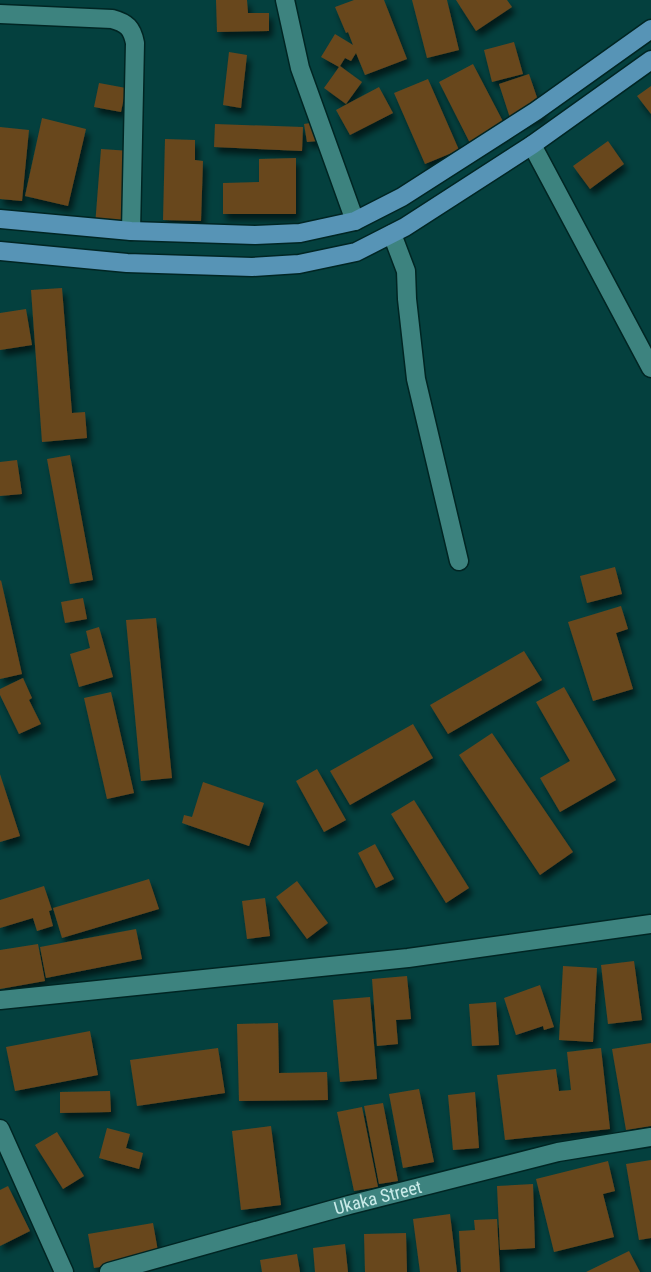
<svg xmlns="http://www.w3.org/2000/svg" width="651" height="1272" font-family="'Roboto Condensed',sans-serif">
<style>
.building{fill:#67471e;filter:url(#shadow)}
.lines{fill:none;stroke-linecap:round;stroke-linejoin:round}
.minor-casing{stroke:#002523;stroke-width:21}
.major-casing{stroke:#002523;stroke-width:21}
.minor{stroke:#3d837f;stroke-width:18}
.major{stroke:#5794b6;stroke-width:18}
.labels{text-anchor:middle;stroke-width:6;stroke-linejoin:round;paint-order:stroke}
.street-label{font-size:18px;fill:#caebe9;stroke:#0e3432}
</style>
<defs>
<filter id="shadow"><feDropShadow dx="3.5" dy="6" stdDeviation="3" flood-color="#0009"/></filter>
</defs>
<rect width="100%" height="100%" fill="#04403e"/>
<path class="building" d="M216,0H247L248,13H269V31L217,32Z
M354,0H384L407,59L365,75L356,53L351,61L345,58L340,66L362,82L346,104L324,88L339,67L321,57L335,34L353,45L348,32L346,33L335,7Z
M412,0H447L459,50L427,58Z
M456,0H507L512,7L476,31Z
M514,42L523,74L492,82L484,50Z
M229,52L247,55L241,108L223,105Z
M473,64L508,131L473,149L439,82Z
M529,74L543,115L512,124L499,84Z
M428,79L459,150L425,164L394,93Z
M99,83L126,88L121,112L94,107Z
M651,86V114L637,96Z
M379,87L393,113L350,135L336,110Z
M42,118L86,129L68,206L25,196Z
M316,122L318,141L307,142L304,124Z
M215,124L303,127L302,151L214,147Z
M0,127L29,130L22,201L0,199Z
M165,139L195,140V160L203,161L201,221L163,220Z
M608,141L624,164L590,189L573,166Z
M101,149L131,151L126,228L95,226Z
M296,158V214H223V183L259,182V159Z
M62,288L72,413L85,412L87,438L42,442L31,290Z
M26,309L32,345L0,350V313Z
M70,455L93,580L70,584L47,459Z
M17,460L22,494L0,496V462Z
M615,567L622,594L587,603L580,576Z
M1,580L22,674L0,679V581Z
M83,598L87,619L65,623L61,602Z
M621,606L628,629L616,633L633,689L593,701L568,622Z
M156,618L172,778L141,781L126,620Z
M99,627L113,677L79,687L70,654L90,648L86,631Z
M524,651L542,680L448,734L430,705Z
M23,678L32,698L29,700L41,724L19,734L0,695V689Z
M564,687L616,780L560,812L540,778L570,761L536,702Z
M111,692L134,793L107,799L84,698Z
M413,724L433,758L350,805L330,771Z
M492,733L573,852L540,875L459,755Z
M317,769L346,820L324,832L296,781Z
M0,774L20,836L0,842Z
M203,782L264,803L249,846L182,823L184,815L192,817Z
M414,800L469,888L446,903L391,814Z
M375,844L394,879L376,888L358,853Z
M149,879L159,909L62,938L53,908Z
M297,881L328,923L307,939L276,897Z
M44,886L52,910L49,911L53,926L37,931L33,918L0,928V900Z
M265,898L270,936L247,939L242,901Z
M136,929L142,959L46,978L40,947Z
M38,944L45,981L0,989V950Z
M634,961L642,1020L608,1024L601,965Z
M563,966L597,968L593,1042L559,1040Z
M407,976L411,1019L396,1020L398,1044L377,1046L372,979Z
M540,985L554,1027L544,1030L543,1026L516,1035L504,998Z
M370,997L377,1079L340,1082L333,1000Z
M496,1002L499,1045L472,1046L469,1004Z
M278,1023L279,1073L327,1072L328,1100L239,1101L237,1024Z
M90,1031L98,1075L15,1091L6,1047Z
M651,1043V1126L626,1130L612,1049Z
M218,1048L225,1093L137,1106L130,1060Z
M601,1048L610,1129L505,1140L497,1075L556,1069L559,1091L571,1090L567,1052Z
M419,1089L434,1162L403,1168L389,1094Z
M110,1091L111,1112L60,1113V1092Z
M475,1092L479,1148L453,1150L448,1095Z
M383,1103L398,1181L379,1184L364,1106Z
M362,1107L378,1187L354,1191L337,1112Z
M271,1126L281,1205L241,1210L232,1131Z
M107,1128L130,1134L126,1148L143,1153L139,1169L99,1158Z
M57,1132L84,1176L63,1189L35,1145Z
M651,1160V1238L639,1240L626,1164Z
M608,1161L615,1191L603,1194L614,1237L554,1252L536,1179Z
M533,1184L535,1248L500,1250L497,1186Z
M8,1186L30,1231L0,1246V1190Z
M450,1214L457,1272H420L413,1219Z
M497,1219L500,1272H461L459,1231L475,1230L474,1220Z
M153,1223L159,1257L94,1268L88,1234Z
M406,1233L407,1272H365L364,1234Z
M345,1244L348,1272H315L313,1248Z
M629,1251L640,1272H586Z
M297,1254L300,1272H262L260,1260Z"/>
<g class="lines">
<defs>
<g id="minor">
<path d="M285,0L300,68L355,221"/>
<path d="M0,14L112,19C127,23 132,28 135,43L131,231"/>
<path d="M532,145L651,368"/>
<path d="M392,234L406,271L407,299L416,379L459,561"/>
<path d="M0,1000L408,958L651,924"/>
<path d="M0,1129L64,1272"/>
<path id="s1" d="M109,1272L349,1205L558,1152L651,1137"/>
</g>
<path id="major" d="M0,219L131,231L255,235L300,233L355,221L402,197L536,111L651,29
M0,251L127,263L252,267L299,264L356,252L405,227L532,145L651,60"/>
</defs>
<use href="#minor" class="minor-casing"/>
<use href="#major" class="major-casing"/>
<use href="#minor" class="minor"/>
<use href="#major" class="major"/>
</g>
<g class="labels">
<g class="street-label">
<text dy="6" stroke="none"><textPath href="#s1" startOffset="279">Ukaka Street</textPath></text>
</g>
</g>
</svg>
